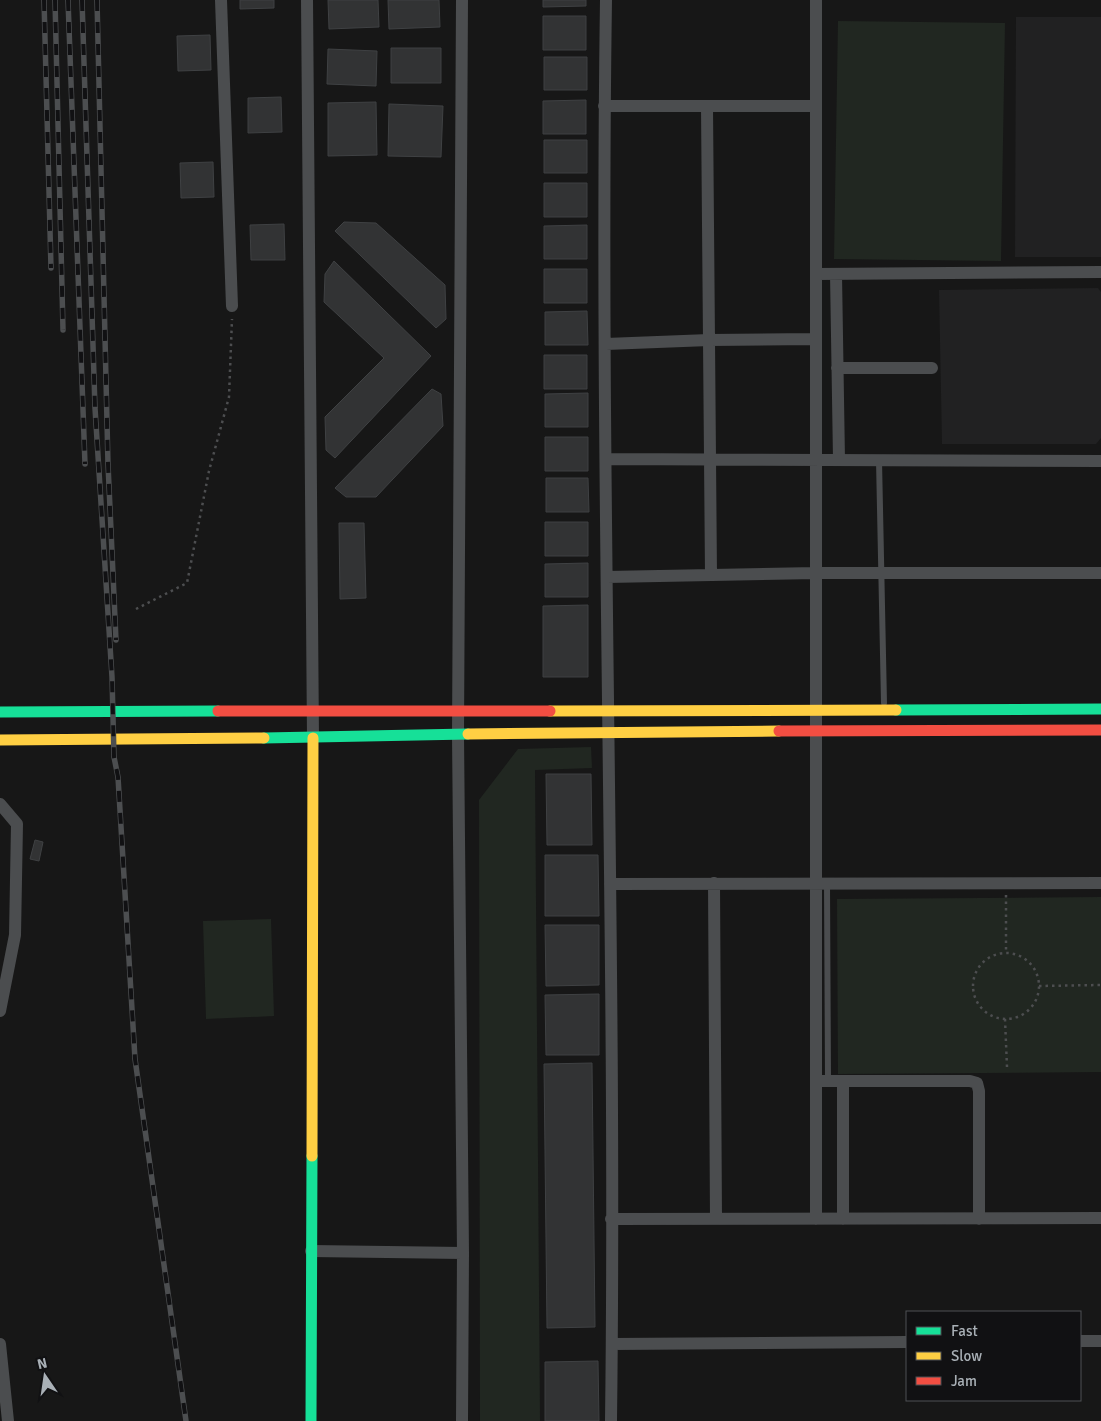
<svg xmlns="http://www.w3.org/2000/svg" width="1101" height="1421" font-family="Signika,sans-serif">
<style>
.built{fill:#212122}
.green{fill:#212721}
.building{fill:#323334;stroke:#3f4143}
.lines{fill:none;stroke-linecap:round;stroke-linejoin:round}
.path{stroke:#4d4e50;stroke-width:2.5;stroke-dasharray:2.5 4;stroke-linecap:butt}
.lane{stroke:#4b4d4f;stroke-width:6}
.street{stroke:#4b4d4f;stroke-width:12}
.fast{stroke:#16e098;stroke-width:11}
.slow{stroke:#ffcf43;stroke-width:11}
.jam{stroke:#f24e42;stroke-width:11}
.rail-casing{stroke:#4c4e50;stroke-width:5.5}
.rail{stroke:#111113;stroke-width:4;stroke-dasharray:11;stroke-linecap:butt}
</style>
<rect width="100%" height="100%" fill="#171717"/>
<path class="built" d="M1016,17H1101V257H1015Z
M1098,288L1101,292V438L1096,444H942L939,290Z"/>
<path class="green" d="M838,21L1005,23L1001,261L834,259Z
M591,747L592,768L535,770L540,1421H480L479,800L518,749Z
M1101,897V1072L838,1074L837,899Z
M271,919L274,1016L206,1019L203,921Z"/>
<path class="building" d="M240,0H274V8L240,9Z
M328,0H378L379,27L329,29Z
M388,0H439L440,27L389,29Z
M543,0H586V6L543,7Z
M543,16H586V50H543Z
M210,35L211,70L178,71L177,36Z
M391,48H441V83H391Z
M328,49L377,51L376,86L327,84Z
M544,57H587V90H544Z
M281,97L282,132L248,133V98Z
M586,100V134H543V101Z
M376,102L377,155L328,156V103Z
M389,104L443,106L441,157L388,156Z
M544,140H587V173H544Z
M213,162L214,197L181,198L180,163Z
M544,183H587V217H544Z
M344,222L376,223L445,285L446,319L436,328L335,231Z
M284,224L285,260H251L250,225Z
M587,225V259H544V226Z
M334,261L431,356L335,458L326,450L325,417L384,358L324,302L325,274Z
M544,269H587V303H544Z
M587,311L588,345H545V312Z
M544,355H587V389H544Z
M432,389L441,394L443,426L376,497H346L335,488Z
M588,393V427H545V394Z
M545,437H588V471H545Z
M546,478H588L589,512H546Z
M545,522H588V556H545Z
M339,523H364L366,598L340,599Z
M588,563V597H545V564Z
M588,605V677H543V606Z
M546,774H591L592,845H547Z
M35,840L43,842L39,861L30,859Z
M545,855H598L599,916H545Z
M545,925H599V985L546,986Z
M599,994V1055H546L545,995Z
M592,1063L595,1327L547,1328L544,1064Z
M598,1361L599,1421H545V1362Z"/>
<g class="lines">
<path class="path" d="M136,609L187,583L209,471L229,397L232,319
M1006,895V953
M973 986a33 33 0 1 1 66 0a33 33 0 1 1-66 0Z
M1039,986L1101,985
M1005,1019L1007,1067"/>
<path class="lane" d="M879,460L884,703
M827,883L828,1081"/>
<path class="street" d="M221,0L232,306
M307,0L313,738
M462,0L458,735L463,1253L462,1421
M606,0C599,474 617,947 611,1421
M816,0V1219
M604,106H816
M707,107L711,575
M816,274L1101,272
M836,274L839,460
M606,344L709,340L816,339
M837,368H932
M606,459L1101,461
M607,577L816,573H1101
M0,804L17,824L15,935L0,1011
M714,883L716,1219
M610,884L1101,883
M816,1081H970L977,1083L979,1091V1219
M843,1081V1219
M611,1219L1101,1218
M311,1251L463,1253
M1080,1341H1101
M0,1344L8,1421
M612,1344L907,1342"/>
<path class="fast" d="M896,710L1101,709
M0,712L218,711
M264,738L468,734
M311,1421L312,1156"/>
<path class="slow" d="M550,711L896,710
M468,734L779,731
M0,740L264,738
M312,1156L313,738"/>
<path class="jam" d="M218,711H550
M779,731L1101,730"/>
<defs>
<path id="rail" d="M44,0L51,268
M55,0L63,330
M68,0L85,464
M82,0L95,408L112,677L114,757L118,777L135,1059L186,1421
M97,0L108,464L116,640"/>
</defs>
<use href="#rail" class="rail-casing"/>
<use href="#rail" class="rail"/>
</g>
<rect x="906" y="1311" width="175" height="90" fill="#111113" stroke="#4e5154"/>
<rect x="916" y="1327" width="25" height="8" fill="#16e098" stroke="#4e5154"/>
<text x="951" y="1336" font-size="15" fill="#a9b0b6">Fast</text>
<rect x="916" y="1352" width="25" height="8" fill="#ffcf43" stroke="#4e5154"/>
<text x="951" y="1361" font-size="15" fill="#a9b0b6">Slow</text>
<rect x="916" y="1377" width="25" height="8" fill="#f24e42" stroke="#4e5154"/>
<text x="951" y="1386" font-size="15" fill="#a9b0b6">Jam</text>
<g transform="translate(45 1376) rotate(347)" stroke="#111113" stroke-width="4" paint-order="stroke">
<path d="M0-4L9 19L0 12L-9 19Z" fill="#a9b0b6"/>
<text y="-8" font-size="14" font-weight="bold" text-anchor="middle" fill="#a9b0b6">N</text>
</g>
</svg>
